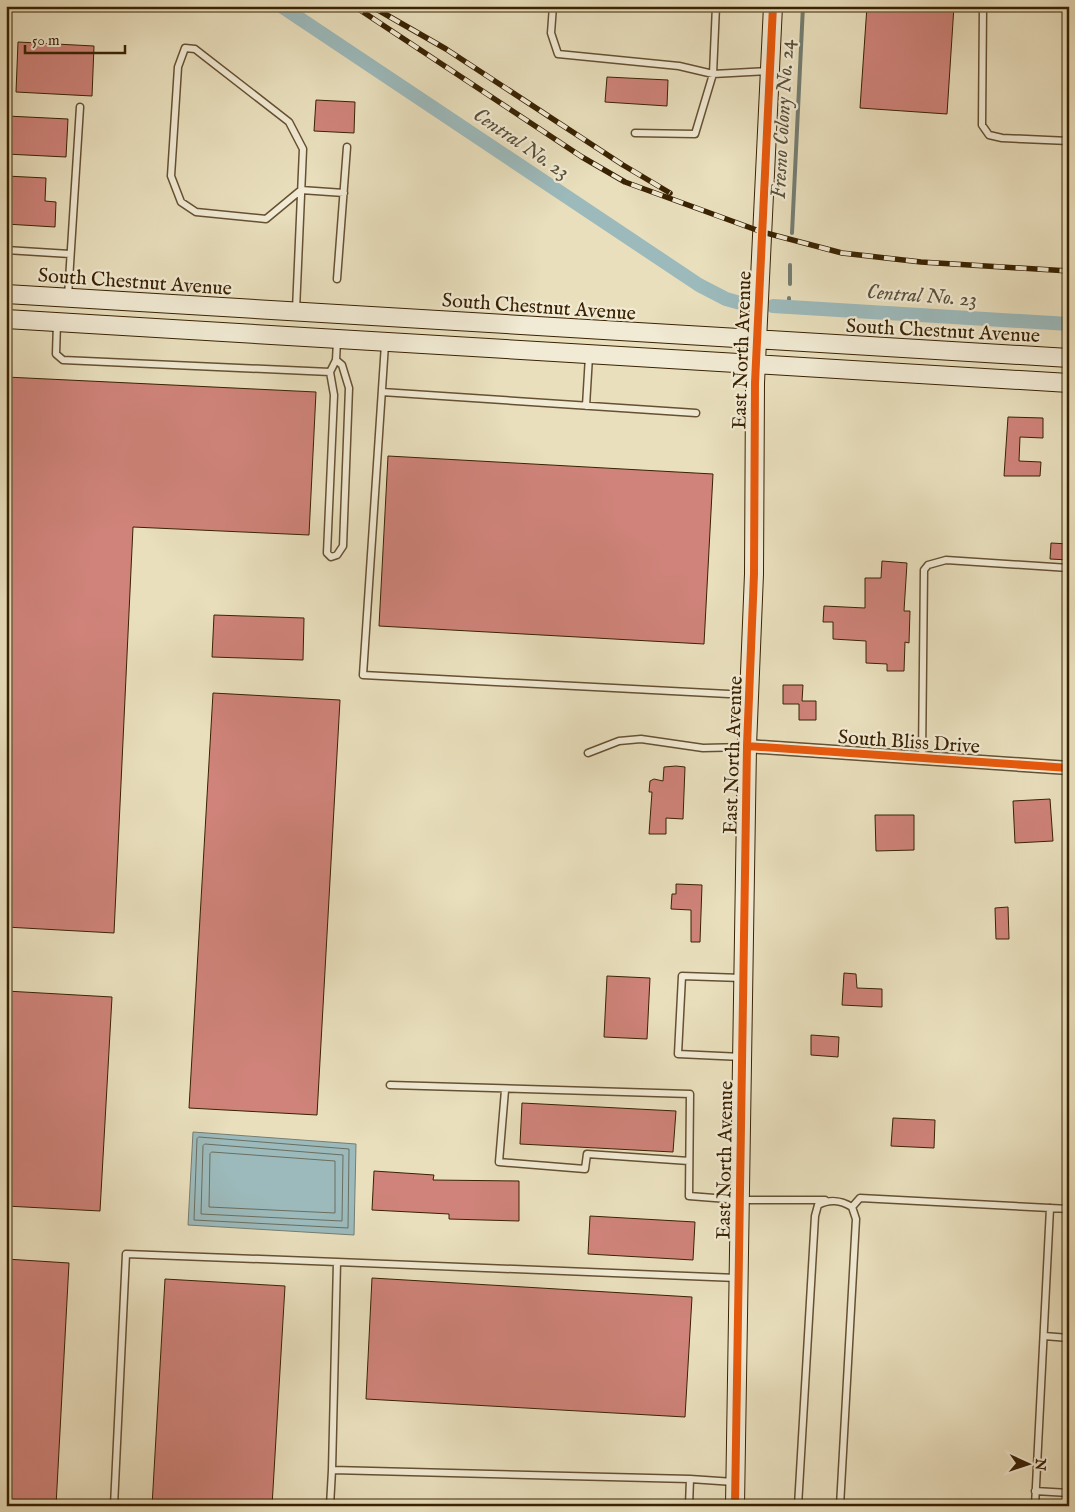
<svg xmlns="http://www.w3.org/2000/svg" width="1075" height="1512" font-family="'IM FELL English',serif">
<style>
.water{fill:#9cbabc;stroke:#747d72}
.lines{fill:none;stroke-linecap:round;stroke-linejoin:round}
.shore{stroke:#6a6e5f;stroke-width:1}
.stream{stroke:#747d72;stroke-width:4}
.canal{stroke:#9cbabc;stroke-width:14}
.building{fill:#cf837a;stroke:#392202}
.lane-casing{stroke:#655131;stroke-width:9}
.street-casing{stroke:#655131;stroke-width:15}
.secondary-casing{stroke:#392202;stroke-width:20}
.lane{stroke:#f1ead4;stroke-width:6}
.street{stroke:#f1ead4;stroke-width:12}
.secondary{stroke:#f1ead4;stroke-width:18}
.rail-casing{stroke:#392202;stroke-width:5.5}
.rail{stroke:#f1ead4;stroke-width:4;stroke-dasharray:11;stroke-linecap:butt}
.cycleway-casing{stroke:#f1ead4;stroke-width:11}
.cycleway{stroke:#e8590c;stroke-width:8}
.labels{text-anchor:middle;stroke-width:4.5;stroke-linejoin:round;paint-order:stroke}
.street-label{font-size:20px;fill:#392202;stroke:#f1ead4}
.water-label{font-size:21px;font-style:italic;fill:#57503a;stroke:#f1ead4}
</style>
<rect width="100%" height="100%" fill="#e9dfbd"/>
<filter id="stains"><feTurbulence type="fractalNoise" baseFrequency=".004" numOctaves="4"/><feColorMatrix values="0 0 0 0 .2 0 0 0 0 .09 0 0 0 0 .02 0 0 0 .5 -.17"/></filter>
<radialGradient id="worn" r=".72"><stop offset=".6" stop-color="#630" stop-opacity="0"/><stop offset="1" stop-color="#630" stop-opacity=".3"/></radialGradient>
<path class="water" d="M193,1132L356,1144L354,1235L188,1225Z"/>
<g class="lines">
<path class="shore" d="M199,1137L349,1149L348,1228L194,1220L197,1139Z
M205,1144L343,1155L342,1221L201,1214L203,1146Z
M212,1152L335,1161V1213L209,1207L210,1154Z"/>
<path class="stream" d="M792,233L803,6
M790,284V265
M789,298V307"/>
<path class="canal" d="M281,6L699,285L726,299L744,304
M773,306L1069,324"/>
</g>
<path class="building" d="M867,6H954L947,114L860,108Z
M18,42L94,46L92,96L16,92Z
M607,77L668,80L667,106L605,102Z
M316,100L355,102L354,133L314,131Z
M7,116L68,119L66,157L6,154Z
M6,176L46,178L45,201L56,202L55,227L6,224Z
M6,377L316,392L309,535L133,527L114,933L6,927Z
M1008,417L1043,418V438L1020,437L1019,461L1041,462L1040,476H1004Z
M388,456L713,474L704,644L379,626Z
M1051,543L1069,544V560L1050,559Z
M882,561L907,563L904,611H910L909,643L905,642L904,671H887V664L866,663V641L833,639V622H823L824,606L865,608V578H881Z
M214,615L304,618L303,660L212,657Z
M783,685H803L802,701H816V720H799V704H783Z
M213,693L340,700L317,1115L189,1108Z
M676,766L685,767L683,819L666,818V834H649L652,792H649L650,781L654,779L663,781L664,767Z
M1050,799L1053,841L1015,843L1013,801Z
M875,815H914V850L876,851Z
M676,884L702,885L700,942H691V910L671,909L672,894H676Z
M1008,907L1009,939H996L995,908Z
M844,973L856,974L857,988L882,989V1007L842,1005Z
M607,976L650,978L647,1039L604,1037Z
M6,991L112,997L100,1211L6,1206Z
M811,1035L839,1037L838,1057L811,1055Z
M522,1103L676,1111L673,1152L520,1144Z
M893,1118L935,1120L934,1148L891,1146Z
M374,1171L434,1175L433,1180L519,1181V1221L449,1219V1214L372,1210Z
M590,1216L695,1222L693,1260L588,1254Z
M6,1259L69,1263L56,1506H6Z
M372,1278L692,1297L685,1417L366,1399Z
M165,1279L285,1286L272,1506H152Z"/>
<g class="lines">
<defs>
<path id="lane" d="M553,6L551,33L558,54L679,66L713,74L769,71
M983,6L982,125L989,135L1002,138L1069,141
M635,133L695,134L713,74L716,6
M6,250L70,254
M337,279L347,147
M68,296L80,107
M296,310L303,149L289,122L195,49L185,48L178,67L171,176L181,202L196,212L266,219L301,190L344,193
M57,323L56,354L63,360L330,372
M385,344L363,675L748,695
M336,360L342,365L349,388L343,546L337,555L331,557L327,553L334,395L330,372L336,360L337,341
M382,392L696,413
M586,406L589,356
M588,753L619,741L641,739L703,748L746,747
M922,758L924,570L928,565L946,560L1069,568
M742,1057L678,1054L682,976L742,978
M390,1085L690,1094L689,1196L740,1200H825
M505,1090L499,1162L585,1169L587,1154L689,1161
M852,1207L860,1198L1069,1209
M1044,1336L1069,1338
M332,1470L337,1262L737,1278
M1035,1491L1069,1493
M114,1506L126,1254L337,1262
M330,1506L332,1470L690,1479
M689,1506L690,1479L734,1482
M798,1506L815,1216L818,1205C830,1199 840,1200 852,1207L856,1219L840,1506
M1035,1506L1050,1208"/>
<path id="street" d="M747,746L1069,768"/>
<path id="secondary" d="M6,294L1069,358
M6,319L1069,383
M735,1506L747,746L754,574L755,383L773,6"/>
</defs>
<use href="#lane" class="lane-casing"/>
<use href="#street" class="street-casing"/>
<use href="#secondary" class="secondary-casing"/>
<use href="#lane" class="lane"/>
<use href="#street" class="street"/>
<use href="#secondary" class="secondary"/>
<defs>
<path id="rail" d="M354,6L582,157L625,182L762,232L842,253L921,262L1069,271
M371,6L446,49L623,165L670,193"/>
</defs>
<use href="#rail" class="rail-casing"/>
<use href="#rail" class="rail"/>
<defs>
<path id="cycleway" d="M747,746L1069,768
M735,1506L747,746L754,574L755,383L773,6"/>
</defs>
<use href="#cycleway" class="cycleway-casing"/>
<use href="#cycleway" class="cycleway"/>
</g>
<g class="labels">
<g class="street-label">
<text transform="translate(135 281) rotate(4)" y="7">South Chestnut Avenue</text>
<text transform="translate(539 306) rotate(4)" y="7">South Chestnut Avenue</text>
<text transform="translate(943 330) rotate(3)" y="7">South Chestnut Avenue</text>
<text transform="translate(741 350) rotate(-88)" y="7">East North Avenue</text>
<text transform="translate(909 741) rotate(4)" y="7">South Bliss Drive</text>
<text transform="translate(732 755) rotate(-88)" y="7">East North Avenue</text>
<text transform="translate(724 1160) rotate(-89)" y="7">East North Avenue</text>
</g>
<g class="water-label">
<text transform="translate(782 119) rotate(-87)" y="7">Fresno Colony No. 24</text>
<text transform="translate(522 143) rotate(34)" y="7">Central No. 23</text>
<text transform="translate(922 295) rotate(4)" y="7">Central No. 23</text>
</g>
</g>
<rect width="1075" height="1512" fill="none" stroke="#e9dfbd" stroke-width="25"/>
<rect x="8" y="8" width="1060" height="1497" fill="none" stroke="#392202" stroke-width="2.5"/>
<rect x="12" y="12" width="1050" height="1487" fill="none" stroke="#392202"/>
<g transform="translate(1028 1464) rotate(93)" stroke="#f1ead4" stroke-width="4" paint-order="stroke">
<path d="M0-4L9 19L0 12L-9 19Z" fill="#392202"/>
<text y="-8" font-size="14" font-weight="bold" text-anchor="middle" fill="#392202">N</text>
</g>
<path d="M25 45v8h100v-8" fill="none" stroke="#392202" stroke-width="2.5"/>
<text x="32" y="45" font-size="15" fill="#392202" stroke="#f1ead4" stroke-width="4" paint-order="stroke">50 m</text>
<rect width="100%" height="100%" filter="url(#stains)"/>
<rect width="100%" height="100%" fill="url(#worn)"/>
</svg>
